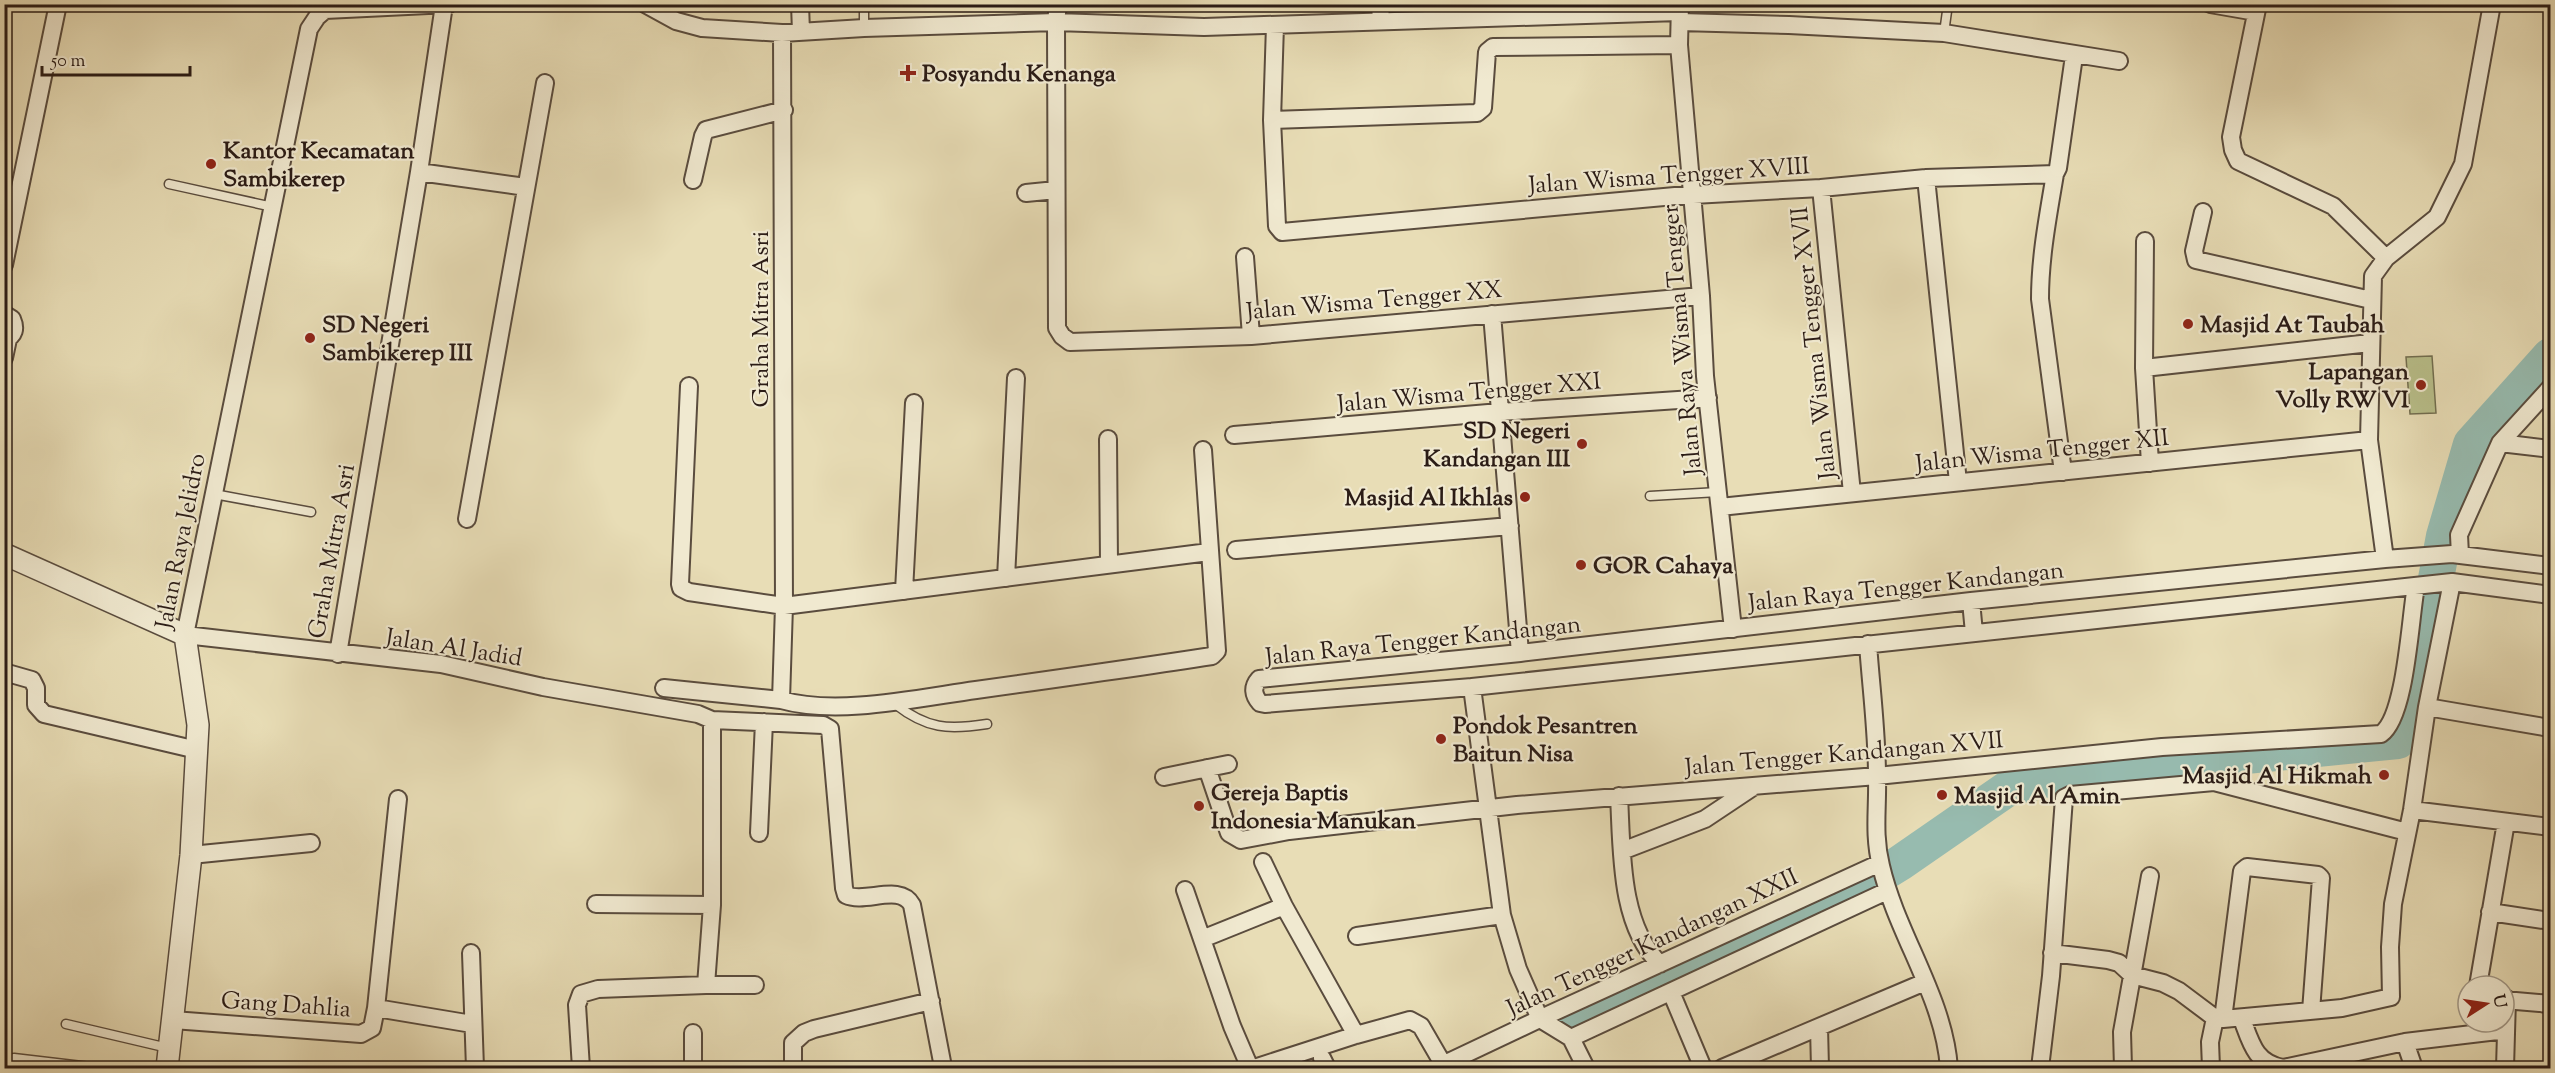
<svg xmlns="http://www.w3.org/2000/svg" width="2555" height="1073" font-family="'Sorts Mill Goudy',serif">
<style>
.green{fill:#b9c08b;stroke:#726e50;stroke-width:1.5}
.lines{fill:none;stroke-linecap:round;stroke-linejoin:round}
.river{stroke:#97bbaf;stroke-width:36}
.service-casing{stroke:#5a4c3e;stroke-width:11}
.minor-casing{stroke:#5a4c3e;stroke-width:20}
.tertiary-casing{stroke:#5a4c3e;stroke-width:24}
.service{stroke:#f0e9d0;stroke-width:8}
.minor{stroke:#f0e9d0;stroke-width:16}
.tertiary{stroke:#f0e9d0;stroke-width:21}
.poi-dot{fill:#8f2418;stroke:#f0e9d0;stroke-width:2}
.labels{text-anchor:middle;stroke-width:4.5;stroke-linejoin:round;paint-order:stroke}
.poi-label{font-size:24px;font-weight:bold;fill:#2b1c16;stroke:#f0e9d0;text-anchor:start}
.street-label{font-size:24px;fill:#2b1c16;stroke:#f0e9d0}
</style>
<rect width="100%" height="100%" fill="#e8ddb6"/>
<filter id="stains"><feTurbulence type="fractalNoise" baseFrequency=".00333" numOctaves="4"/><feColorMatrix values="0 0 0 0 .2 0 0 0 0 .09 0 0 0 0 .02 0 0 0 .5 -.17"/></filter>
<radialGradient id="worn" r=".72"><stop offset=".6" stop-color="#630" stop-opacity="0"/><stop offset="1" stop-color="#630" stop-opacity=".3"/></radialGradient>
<path class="green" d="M2432,356L2436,413L2410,414L2406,357Z"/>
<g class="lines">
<path class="river" d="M1573,1023L1613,1008L1647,991L1679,969L1793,916L1848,895L1900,863L2007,789L2074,773L2398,741L2429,616L2444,536L2471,444L2550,356"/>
<defs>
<path id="service" d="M864,4V28
M1480,4L1481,18
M1944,33L1948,4
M169,184L273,207
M214,494L311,512
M1650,496L1718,492
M895,704C927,729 948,730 987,724
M66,1024L168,1048
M14,1058L99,1068"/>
<path id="minor" d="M449,4L325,10L317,17L309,29L185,635L441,664L543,687L698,714L712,720L823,725L830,729L844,888L846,895C865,904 900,883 912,905L943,1067
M645,4L676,21L702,28L782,33L864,28L1056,22L1204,27L1679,12
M800,4L801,32
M1058,4L1056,22L1057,328L1062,336L1070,342L1251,336L1701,296
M1380,4L1381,21
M1680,4L1679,45L1701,296L1705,376L1733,629
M2210,4L2256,12
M2258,4L2231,137L2233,150L2238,161L2333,206L2386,258
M1680,22L1789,25L1944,33L2119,61
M1275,25L1272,120L1277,226L1282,232L1675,196L1821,188L1926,178L2055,174
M1272,120L1477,113L1483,108L1487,52L1493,47L1679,45
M419,172L526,187
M1926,178L1958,482
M693,180L703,136L706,130L784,110
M1821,188L1852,493
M1026,193L1056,190
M2203,212L2194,251L2196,260L2371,300
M2145,241L2144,368L2150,463
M1245,257L1251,336
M4,265L58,4
M4,314L12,319C16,328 15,336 4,340
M1492,314L1520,653
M4,358L8,339
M2144,368L2370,343
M689,386L680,584L681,588L689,592L784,606L1209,552
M1234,435L1500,412L1708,398
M1108,439L1109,564
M2500,443L2550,449
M2063,472L2040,299C2040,257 2048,216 2055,174L2058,168L2074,56
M1720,507L2369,440
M467,519L545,83
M1236,550L1510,526
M2460,555L2459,535L2500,443L2550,388
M2385,559L2369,440L2373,276L2386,258L2437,217L2463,164L2492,4
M2550,566L2452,554L2385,559L1971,601L1520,653L1259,679C1252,687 1253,695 1260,703L1265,704L1472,687L2452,582L2550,595
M1006,578L1016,378
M904,591L914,403
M1971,601L1974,633
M1868,644C1871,687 1877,732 1877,776C1878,808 1873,834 1881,866C1897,935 1944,997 1949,1068
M338,654L419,172L444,5
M4,672L32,680L36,688V705L44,714L197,750
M1472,687L1502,915L1518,969L1540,1019L1571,1038
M664,688L781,700C837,716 918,698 976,690C1055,679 1134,668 1212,656L1217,651L1203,450
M781,700L784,606L782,33
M2427,707L2550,728
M712,720V905L706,985H755
M1207,768L1229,833L1241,840L1289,831L1517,805L1877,776L2162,747L2381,734C2406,717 2410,618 2416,586
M1164,777L1228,764
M1619,796C1622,849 1619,925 1660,964
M2412,810L2550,827
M759,833L764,722
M1622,851L1705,819L1753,787
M191,855L311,843
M1263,862L1284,906L1356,1035
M1185,890L1232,1026L1250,1068
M596,904L712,905
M2490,912L2550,921
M1357,936L1502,915
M1202,939L1284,906
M471,953L475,1068
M2052,953L2108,960L2119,963L2132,975L2163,983L2179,991L2215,1018L2223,1019L2342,1008L2391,997L2390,947L2393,904L2412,810L2427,707L2452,582
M2478,986L2506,822
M1671,992L1703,1068
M2504,1000L2550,1004
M376,1008L472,1024
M2223,1019L2242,871L2247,867L2318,875L2321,878L2311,1011
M2242,1019C2251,1043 2255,1063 2283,1068L2405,1042L2506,1030
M173,1020L361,1034L372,1028L376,1008L398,799
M1819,1027L1820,1068
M693,1033V1068
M1571,1038L1887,891
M1571,1038L1586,1068
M2405,1042L2414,1068
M1322,1058L1327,1068
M581,1068L577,1005L581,994L598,989L706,985
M793,1068V1043L804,1033L814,1029L931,1001
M1254,1068L1356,1035L1410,1020L1421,1026L1443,1064
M1436,1068L1550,1014L1880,863
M1722,1068L1925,982
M2040,1068L2051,976L2064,798L2070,795L2214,782L2407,832
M2123,1068L2122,1032L2150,876
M2211,1068L2210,1042L2215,1018
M2505,1068L2507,999"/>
<path id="tertiary" d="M4,554L185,635L198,725L191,855L167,1068"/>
</defs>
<use href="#service" class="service-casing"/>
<use href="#minor" class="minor-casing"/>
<use href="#tertiary" class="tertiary-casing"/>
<use href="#service" class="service"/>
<use href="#minor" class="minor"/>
<use href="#tertiary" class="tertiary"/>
</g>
<g class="poi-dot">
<path d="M905 64h6v6h6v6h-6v6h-6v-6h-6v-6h6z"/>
<circle cx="211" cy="164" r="6"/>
<circle cx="2188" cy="324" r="6"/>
<circle cx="310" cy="338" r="6"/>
<circle cx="2421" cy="385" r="6"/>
<circle cx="1582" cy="444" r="6"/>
<circle cx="1525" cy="497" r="6"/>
<circle cx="1581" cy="565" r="6"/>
<circle cx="1441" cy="739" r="6"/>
<circle cx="2384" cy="775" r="6"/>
<circle cx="1942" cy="795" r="6"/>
<circle cx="1199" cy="806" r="6"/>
</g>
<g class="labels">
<g class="poi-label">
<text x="922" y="81">Posyandu Kenanga</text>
<text x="223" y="158">Kantor Kecamatan<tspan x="223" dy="28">Sambikerep</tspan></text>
<text x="322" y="332">SD Negeri<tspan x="322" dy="28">Sambikerep III</tspan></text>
<text x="2200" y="332">Masjid At Taubah</text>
<text x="2409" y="379" text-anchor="end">Lapangan<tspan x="2409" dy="28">Volly RW VI</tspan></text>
<text x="1570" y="438" text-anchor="end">SD Negeri<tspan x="1570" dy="28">Kandangan III</tspan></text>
<text x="1513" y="505" text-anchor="end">Masjid Al Ikhlas</text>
<text x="1593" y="573">GOR Cahaya</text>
<text x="1453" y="733">Pondok Pesantren<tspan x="1453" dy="28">Baitun Nisa</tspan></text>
<text x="2372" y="783" text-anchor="end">Masjid Al Hikmah</text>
<text x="1211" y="800">Gereja Baptis<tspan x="1211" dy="28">Indonesia Manukan</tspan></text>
<text x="1954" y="803">Masjid Al Amin</text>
</g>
<g class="street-label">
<text transform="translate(1669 175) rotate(-4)" y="8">Jalan Wisma Tengger XVIII</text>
<text transform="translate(1374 300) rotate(-5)" y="8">Jalan Wisma Tengger XX</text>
<text transform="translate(760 319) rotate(-90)" y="8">Graha Mitra Asri</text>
<text transform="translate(1681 340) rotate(-95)" y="8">Jalan Raya Wisma Tengger</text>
<text transform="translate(1813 343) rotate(-96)" y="8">Jalan Wisma Tengger XVII</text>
<text transform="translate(1469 392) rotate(-5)" y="8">Jalan Wisma Tengger XXI</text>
<text transform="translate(2042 450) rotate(-6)" y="8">Jalan Wisma Tengger XII</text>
<text transform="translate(180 541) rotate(-79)" y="8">Jalan Raya Jelidro</text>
<text transform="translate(331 551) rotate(-80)" y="8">Graha Mitra Asri</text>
<text transform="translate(1906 586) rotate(-6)" y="8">Jalan Raya Tengger Kandangan</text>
<text transform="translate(1423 640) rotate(-6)" y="8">Jalan Raya Tengger Kandangan</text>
<text transform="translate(454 647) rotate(9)" y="8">Jalan Al Jadid</text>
<text transform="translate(1844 753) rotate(-5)" y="8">Jalan Tengger Kandangan XVII</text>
<text transform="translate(1652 942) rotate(-25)" y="8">Jalan Tengger Kandangan XXII</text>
<text transform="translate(286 1004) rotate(4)" y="8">Gang Dahlia</text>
</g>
</g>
<rect width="2555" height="1073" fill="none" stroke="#e8ddb6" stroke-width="24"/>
<rect x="6" y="6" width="2543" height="1061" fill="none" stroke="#2b1c16" stroke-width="3"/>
<rect x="12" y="12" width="2531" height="1049" fill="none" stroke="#2b1c16" stroke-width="1.5"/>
<g transform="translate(2486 1004) rotate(78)"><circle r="28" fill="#f0e9d0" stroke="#a19786" stroke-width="1.5"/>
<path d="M0-4.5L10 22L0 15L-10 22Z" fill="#8f2418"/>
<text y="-9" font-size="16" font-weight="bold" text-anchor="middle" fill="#2b1c16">U</text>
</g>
<path d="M42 66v9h148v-9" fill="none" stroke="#2b1c16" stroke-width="3"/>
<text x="51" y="66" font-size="18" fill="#2b1c16" stroke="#f0e9d0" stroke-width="4.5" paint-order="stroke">50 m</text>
<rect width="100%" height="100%" filter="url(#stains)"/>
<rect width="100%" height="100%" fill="url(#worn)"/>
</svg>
